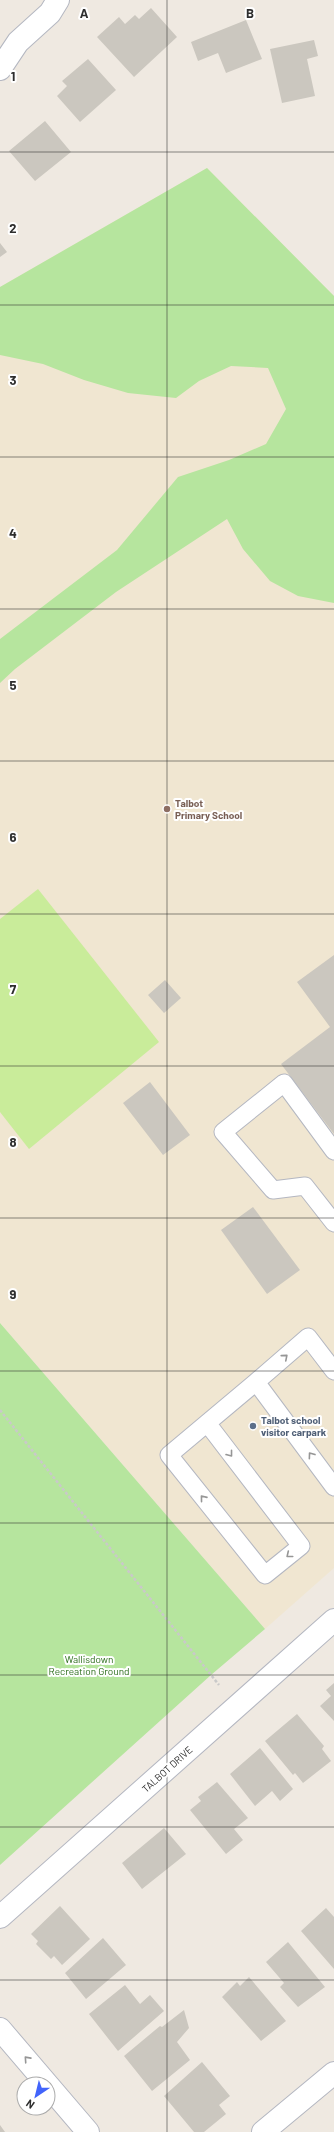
<svg xmlns="http://www.w3.org/2000/svg" width="334" height="2132" font-family="Barlow,sans-serif">
<style>
.education{fill:#f0e6d1}
.green{fill:#b6e59e}
.pitch{fill:#c9ec9a}
.building{fill:#cbc7bf}
.lines{fill:none;stroke-linecap:round;stroke-linejoin:round}
.service-casing{stroke:#b4b7c1;stroke-width:19}
.minor-casing{stroke:#b4b7c1;stroke-width:24}
.path{stroke:#c9c9c9;stroke-width:2.5;stroke-dasharray:3 2;stroke-linecap:butt}
.service{stroke:#fff;stroke-width:17}
.minor{stroke:#fff;stroke-width:22}
.oneway{stroke:#969696}
.grid{fill:none;stroke:#2e2e2e;stroke-width:1;stroke-opacity:0.55}
.education-dot{fill:#8d6e63;stroke:#fff;stroke-width:1.5}
.service-dot{fill:#5c6f8a;stroke:#fff;stroke-width:1.5}
.labels{text-anchor:middle;stroke-width:4;stroke-linejoin:round;paint-order:stroke}
.education-label{font-size:10px;font-weight:bold;fill:#785e54;stroke:#fff;text-anchor:start}
.service-label{font-size:10px;font-weight:bold;fill:#4e5e75;stroke:#fff;text-anchor:start}
.park-label{font-size:10px;fill:#2c6e1b;stroke:#fff}
.street-label{font-size:10px;fill:#2e2e2e;stroke:#fff}
.grid-label{font-size:13px;text-anchor:middle;font-weight:bold;fill:#2e2e2e;stroke:#fff;stroke-width:4;stroke-linejoin:round;paint-order:stroke}
</style>
<rect width="100%" height="100%" fill="#efe9e1"/>
<path class="education" d="M207,168L334,296V1568L265,1629L0,1323V287Z"/>
<path class="green" d="M207,168L334,296V603L298,596L270,581L243,549L227,519L116,592L15,669L0,683V639L117,550L178,477L229,460L266,444L286,409L268,368L231,366L199,381L176,398L128,393L84,380L43,364L0,355V287Z
M0,1323L265,1629L211,1675L0,1865Z"/>
<path class="pitch" d="M38,889L159,1042L29,1149L0,1112V919Z"/>
<path class="building" d="M151,8L177,37L134,77L97,37L119,17L125,24L135,15L139,19Z
M246,20L262,59L226,73L218,53L198,61L191,42Z
M314,40L318,56L307,59L315,96L282,103L270,49Z
M88,59L116,90L80,122L57,96L67,86L62,81Z
M45,121L71,152L35,181L9,151Z
M0,243L7,252L0,257Z
M334,955V1134L281,1064L330,1027L297,982Z
M165,980L181,998L164,1013L148,995Z
M150,1082L190,1135L163,1155L123,1103Z
M253,1207L300,1270L267,1294L221,1230Z
M334,1683V1721L320,1706L331,1696L326,1690Z
M297,1714L324,1746L322,1749L331,1761L303,1783L295,1773L293,1775L265,1741Z
M260,1748L293,1789L280,1801L272,1791L255,1806L230,1774Z
M217,1782L248,1818L234,1829L243,1840L226,1854L190,1810L201,1801L198,1797Z
M164,1828L186,1854L142,1889L122,1863Z
M60,1906L90,1939L62,1965L54,1956L51,1959L36,1944L38,1941L31,1934Z
M326,1908L334,1917V1969L301,1931Z
M103,1938L126,1965L86,1999L65,1973Z
M288,1942L325,1987L298,2007L280,1987L284,1983L266,1962Z
M249,1977L286,2021L261,2041L222,1997L237,1982L240,1986Z
M125,1985L140,2004L150,1995L164,2011L118,2051L89,2014Z
M184,2010L189,2028L177,2042L190,2060L152,2091L124,2056L160,2026L162,2027Z
M202,2062L230,2096L219,2105L226,2114L204,2132H194L164,2096Z
M0,2125L5,2132H0Z"/>
<g class="lines">
<defs>
<path id="service" d="M334,1151L284,1083L223,1132L273,1190L305,1186L334,1223
M334,1371L308,1337L256,1382L334,1487
M207,1423L301,1546L265,1575L169,1455L256,1382"/>
<path id="minor" d="M0,69L18,42L50,13L58,0
M0,1917L334,1620
M0,2029L88,2132
M263,2132L334,2073"/>
</defs>
<use href="#service" class="service-casing"/>
<use href="#minor" class="minor-casing"/>
<path class="path" d="M0,1410L219,1685"/>
<use href="#service" class="service"/>
<use href="#minor" class="minor"/>
</g>
<defs><path id="oneway-chevron" d="M-2-3.5L2.5 0L-2 3.5" fill="none" stroke-width="1.6" stroke-linecap="round" stroke-linejoin="round"/></defs>
<g class="oneway">
<use href="#oneway-chevron" transform="translate(285 1357) rotate(-41)"/>
<use href="#oneway-chevron" transform="translate(230 1454) rotate(52)"/>
<use href="#oneway-chevron" transform="translate(311 1455) rotate(-126)"/>
<use href="#oneway-chevron" transform="translate(203 1498) rotate(-129)"/>
<use href="#oneway-chevron" transform="translate(289 1555) rotate(141)"/>
<use href="#oneway-chevron" transform="translate(27 2059) rotate(-132)"/>
</g>
<path class="grid" d="M167,0V2132M0,152H334M0,305H334M0,457H334M0,609H334M0,761H334M0,914H334M0,1066H334M0,1218H334M0,1371H334M0,1523H334M0,1675H334M0,1827H334M0,1980H334"/>
<circle class="education-dot" cx="167" cy="809" r="4"/>
<circle class="service-dot" cx="253" cy="1426" r="4"/>
<g class="labels">
<g class="education-label">
<text x="175" y="807">Talbot<tspan x="175" dy="12">Primary School</tspan></text>
</g>
<g class="service-label">
<text x="261" y="1424">Talbot school<tspan x="261" dy="12">visitor carpark</tspan></text>
</g>
<g class="park-label">
<text x="89" y="1663">Wallisdown<tspan x="89" dy="12">Recreation Ground</tspan></text>
</g>
<g class="street-label">
<text transform="translate(167 1769) rotate(-42)" y="4">TALBOT DRIVE</text>
</g>
</g>
<g class="grid-label">
<text x="84" y="18">A</text>
<text x="250" y="18">B</text>
<text x="13" y="81">1</text>
<text x="13" y="233">2</text>
<text x="13" y="385">3</text>
<text x="13" y="538">4</text>
<text x="13" y="690">5</text>
<text x="13" y="842">6</text>
<text x="13" y="994">7</text>
<text x="13" y="1147">8</text>
<text x="13" y="1299">9</text>
</g>
<g transform="translate(36 2096) rotate(215)"><circle r="19" fill="#ffffff" stroke="#ababab"/>
<path d="M0-3L7 15L0 10L-7 15Z" fill="#4264fb"/>
<text y="-6" font-size="11" font-weight="bold" text-anchor="middle" fill="#2e2e2e">N</text>
</g>
</svg>
